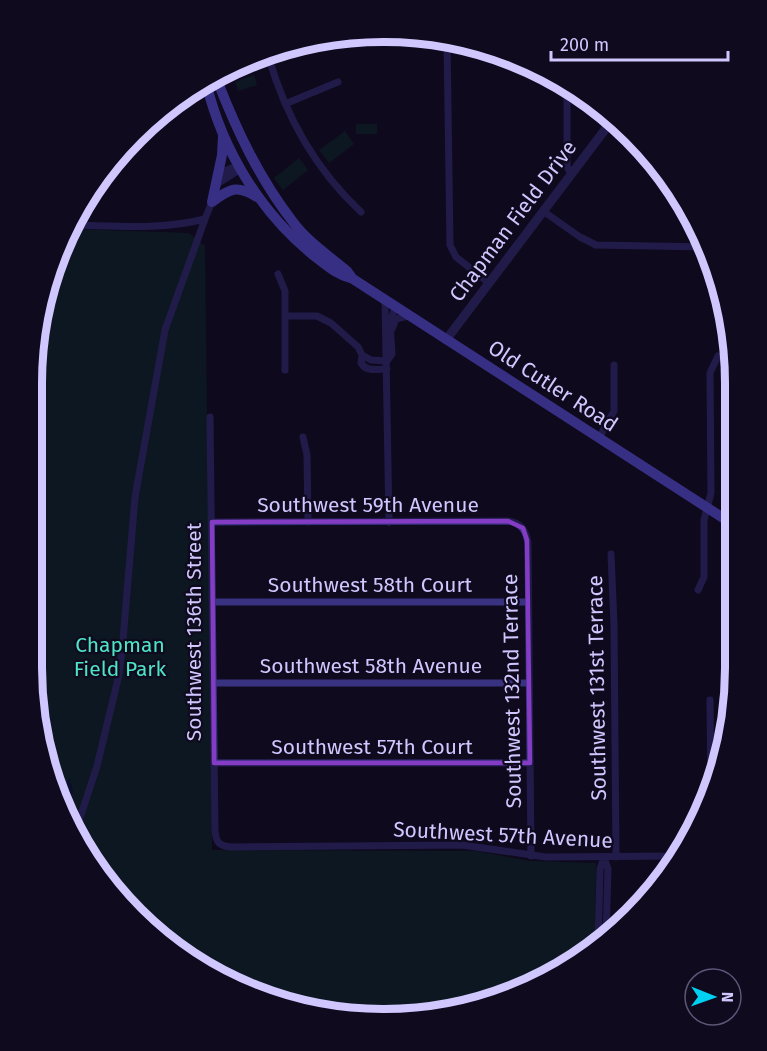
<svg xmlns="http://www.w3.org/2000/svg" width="767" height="1051" font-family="'Fira Sans',sans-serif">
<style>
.green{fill:#0d2828}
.water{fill:#06173c}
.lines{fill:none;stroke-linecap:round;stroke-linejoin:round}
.minor{stroke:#393280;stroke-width:7}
.tertiary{stroke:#393280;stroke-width:9}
.secondary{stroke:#695eff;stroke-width:10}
.marked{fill:none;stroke:#843cc5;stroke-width:4.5;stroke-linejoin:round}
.labels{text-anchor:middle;stroke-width:4.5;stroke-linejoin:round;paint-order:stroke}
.street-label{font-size:21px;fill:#d0c7ff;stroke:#0f0a1e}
.park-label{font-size:21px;fill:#4de5c6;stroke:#0f0a1e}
.rim{fill:none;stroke:#d0c7ff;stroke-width:8}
</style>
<rect width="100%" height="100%" fill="#0f0a1e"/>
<path class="green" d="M254,75L257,85L238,91L235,82Z
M356,124H377V134H356Z
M345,131L354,144L329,163L319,150Z
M299,158L308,170L283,190L274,178Z
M72,229L189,233L205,246L212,850L476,851L530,861L596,863L595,948L519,993L429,1017L315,1013L228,983L152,932L91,863L44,759L32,667V383L43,293L58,269L57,262Z"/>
<path class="water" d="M70,778L73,792L66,808L59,793Z"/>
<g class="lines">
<path class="minor" d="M447,41L450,245L456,257L489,283
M268,55C285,115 315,169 361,212
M567,85V166L571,175
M285,104L338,82
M219,180L225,171L239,165
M217,184L236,172L239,165
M543,211L580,237L596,245L708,247
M74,225C118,226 162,230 205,219L213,199
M278,274L285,291V370
M385,300L389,522
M285,316H317L331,323L358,347L362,355L361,363C366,372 377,369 387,369
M392,329L396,319L408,316
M362,355L371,360L387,361
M387,361L392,354L390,324L395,307
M210,417L215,831C216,842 219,846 231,847L462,845L546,857L677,856
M303,437L307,455L308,522
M599,438L614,411V365
M212,522L508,521C521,523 526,530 528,543L531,856
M611,554L614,625L616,857
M698,590L704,577V520L711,493L710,373L718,356
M213,602H528
M213,683H529
M710,700L711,793
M214,763H530
M76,830L97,766L118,679L122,652L135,497L165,330L205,219
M604,857L608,869L606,937
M598,946L600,869L604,857"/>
<path class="tertiary" d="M446,340L610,123"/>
<path class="secondary" d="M217,80C237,131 259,178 293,222C307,241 329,256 347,271L352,278
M207,86C223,151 261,213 313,255C326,265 337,275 353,279L734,525
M212,202L222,155L223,137
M212,202C229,189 237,184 257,197"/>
</g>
<path d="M0 0H767V1051H0ZM508,521L523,528L527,540L530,763H214L212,522Z" fill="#0f0a1e" fill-opacity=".55" fill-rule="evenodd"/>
<path class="marked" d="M508,521L523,528L527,540L530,763H214L212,522Z"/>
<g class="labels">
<g class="street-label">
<text transform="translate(513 221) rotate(-53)" y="7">Chapman Field Drive</text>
<text transform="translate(553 386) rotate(33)" y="7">Old Cutler Road</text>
<text x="368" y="512">Southwest 59th Avenue</text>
<text x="370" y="592">Southwest 58th Court</text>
<text transform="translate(194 632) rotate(-90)" y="7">Southwest 136th Street</text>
<text x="371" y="673">Southwest 58th Avenue</text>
<text transform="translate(597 688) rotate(-91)" y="7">Southwest 131st Terrace</text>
<text transform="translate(512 691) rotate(-91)" y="7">Southwest 132nd Terrace</text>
<text x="372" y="754">Southwest 57th Court</text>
<text transform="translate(503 835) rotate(3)" y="7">Southwest 57th Avenue</text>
</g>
<g class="park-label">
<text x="120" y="652">Chapman<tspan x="120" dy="24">Field Park</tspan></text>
</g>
</g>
<path d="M0 0H767V1051H0ZM383 42H384A341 341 0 0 1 725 383V668A341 341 0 0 1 384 1009H383A341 341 0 0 1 42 668V383A341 341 0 0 1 383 42Z" fill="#0f0a1e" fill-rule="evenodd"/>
<path class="rim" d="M383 42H384A341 341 0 0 1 725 383V668A341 341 0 0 1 384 1009H383A341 341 0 0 1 42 668V383A341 341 0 0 1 383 42Z"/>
<g transform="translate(713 997) rotate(91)"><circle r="28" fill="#0f0a1e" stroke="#5c5678" stroke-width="1.5"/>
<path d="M0-4.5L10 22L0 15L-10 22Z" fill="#00d0f2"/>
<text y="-9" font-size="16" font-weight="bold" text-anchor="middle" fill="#d0c7ff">N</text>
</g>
<path d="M551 51v9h177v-9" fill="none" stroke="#d0c7ff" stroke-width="3"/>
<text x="560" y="51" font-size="18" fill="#d0c7ff" stroke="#0f0a1e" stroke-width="4.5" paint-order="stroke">200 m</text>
</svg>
